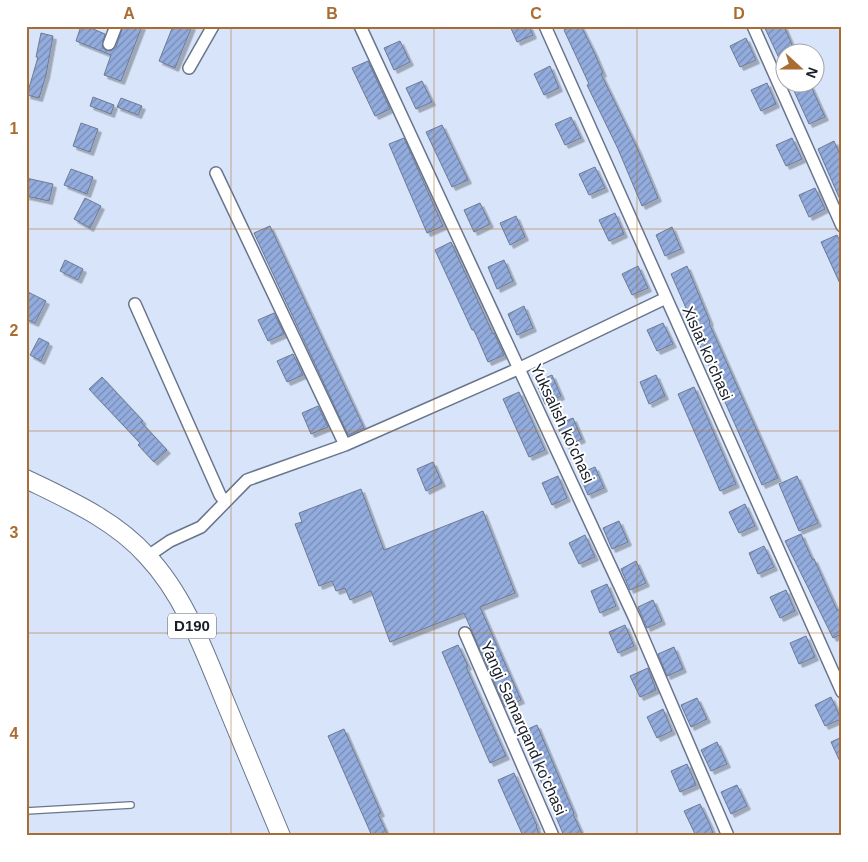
<svg xmlns="http://www.w3.org/2000/svg" width="868" height="862" font-family="Arial,sans-serif">
<style>
.building{fill:url(#building-hatch);stroke:#6d7a92;filter:url(#shadow)}
.lines{fill:none;stroke-linecap:round;stroke-linejoin:round}
.lane-casing{stroke:#69758d;stroke-width:8}
.street-casing{stroke:#69758d;stroke-width:14}
.primary-casing{stroke:#69758d;stroke-width:20}
.lane{stroke:#fff;stroke-width:5.5}
.street{stroke:#fff;stroke-width:11}
.primary{stroke:#fff;stroke-width:18}
.grid{fill:none;stroke:#aa6d31;stroke-width:1;stroke-opacity:0.55}
.labels{text-anchor:middle;stroke-width:4;stroke-linejoin:round;paint-order:stroke}
.shield{fill:#fff;stroke:#5d6268;stroke-width:1}
.shield-label{font-size:15px;font-weight:bold;fill:#181e27}
.street-label{font-size:16px;fill:#181e27;stroke:#fff}
.neatline{fill:none;stroke:#aa6d31;stroke-width:2}
.grid-label{font-size:16px;text-anchor:middle;font-weight:bold;fill:#aa6d31}
</style>
<defs>
<pattern id="building-hatch" width="6" height="6" patternUnits="userSpaceOnUse" patternTransform="scale(1.25)"><rect width="6" height="6" fill="#93acde"/><path d="M-1 1l2-2M0 6l6-6M5 7l2-2" fill="none" stroke="#778bb4"/></pattern>
<filter id="shadow"><feDropShadow dx="3.5" dy="3.5" stdDeviation="0" flood-color="#0004"/></filter>
</defs>
<rect width="100%" height="100%" fill="#d8e4fa"/>
<path class="building" d="M81,26H86L105,34L102,46L104,49L110,51L116,47L123,26H142L121,81L104,75L111,55L76,41Z
M173,26H192L175,68L159,61Z
M510,26H529L533,35L517,42Z
M573,26H581L594,52L603,73L601,74L638,150L658,198L642,206L618,149L587,85L589,84L564,30Z
M764,26H784L795,52H786V73Z
M41,33L53,36L46,75L39,98L27,95L38,57H36Z
M746,38L756,60L740,67L730,46Z
M400,41L410,62L394,70L384,48Z
M368,61L390,109L375,116L352,68Z
M550,66L559,88L544,95L534,74Z
M422,81L432,102L416,109L406,88Z
M790,82H809L825,117L809,124Z
M767,83L776,104L761,111L751,90Z
M93,97L114,105L111,114L90,106Z
M121,98L142,106L138,115L117,107Z
M571,117L581,138L565,145L555,124Z
M81,123L98,129L90,152L73,146Z
M442,125L468,180L452,187L426,132Z
M404,138L443,226L427,233L389,144Z
M792,138L802,159L786,166L776,145Z
M834,141L842,159V204L818,149Z
M595,167L605,188L589,195L579,174Z
M71,169L93,177L87,194L64,185Z
M26,178L53,184L49,201L26,196Z
M815,188L825,209L809,217L799,195Z
M85,198L101,206L90,228L74,219Z
M480,203L490,224L474,232L464,210Z
M615,213L624,234L609,241L599,220Z
M516,216L525,237L510,245L500,223Z
M270,226L364,428L348,435L254,233Z
M672,227L681,249L665,256L656,235Z
M837,235L842,245V288L821,242Z
M451,242L493,334L494,333L504,355L488,362L474,330H472L435,250Z
M65,260L83,269L78,280L60,271Z
M504,260L513,281L497,289L488,267Z
M638,266L648,288L632,295L622,274Z
M687,266L710,322L709,323L778,478L762,485L696,337L697,336L685,308H686L671,274Z
M26,291L46,301L35,323L26,319Z
M524,306L533,328L517,335L508,314Z
M274,313L284,334L268,341L258,320Z
M663,323L673,344L657,351L647,330Z
M39,338L49,343L41,361L30,355Z
M293,354L303,375L287,382L277,361Z
M552,375L561,396L545,404L536,382Z
M656,375L665,396L649,404L640,382Z
M102,377L143,421L141,422L167,450L154,462L138,445L140,443L89,389Z
M694,387L736,484L720,491L678,394Z
M519,392L545,450L529,457L503,399Z
M318,406L328,427L311,434L302,413Z
M573,418L582,439L566,446L557,425Z
M433,462L442,483L426,491L417,469Z
M595,467L604,488L588,495L579,474Z
M558,476L567,498L552,505L542,483Z
M797,476L818,523L799,531L779,484Z
M361,489L384,550L483,511L515,593L480,607L521,700L505,707L464,613L390,642L371,591L350,600L345,588L336,591L332,581L319,586L295,524L302,522L299,513Z
M745,504L755,526L739,533L729,512Z
M619,521L628,542L612,549L603,528Z
M801,534L812,559H814L837,610H839L842,616V634L833,638L785,541Z
M585,535L595,557L579,564L569,543Z
M764,546L774,567L758,574L749,553Z
M636,561L646,583L630,590L621,569Z
M607,584L616,606L600,613L591,591Z
M786,590L795,611L780,618L770,597Z
M653,600L662,621L647,628L638,607Z
M625,625L634,646L618,653L609,632Z
M806,636L815,657L799,664L790,643Z
M458,645L468,666L466,667L506,756L490,763L442,652Z
M674,647L683,669L667,676L658,654Z
M648,668L656,690L640,697L630,676Z
M831,697L841,719L825,726L815,705Z
M697,698L707,719L691,727L681,705Z
M663,709L672,731L657,738L647,717Z
M537,725L574,813L573,814L583,836H564L533,762H534L521,732Z
M344,729L381,813L378,814L388,836H372L328,736Z
M842,737V766L831,742Z
M717,742L727,764L711,771L701,750Z
M687,764L696,785L680,792L671,771Z
M514,773L537,826H536L540,836H523L498,780Z
M737,785L747,806L731,814L721,792Z
M700,804L710,825L714,836H696L684,811Z"/>
<g class="lines">
<defs>
<path id="lane" d="M26,811L131,805"/>
<path id="street" d="M360,26L635,619L728,836
M545,26L842,692
M753,26L842,226
M109,44L116,26
M189,68L213,26
M216,173L345,445
M135,304L220,495L225,502
M148,556L170,541L201,527L247,480L345,445L520,368L666,298
M465,633L553,836"/>
<path id="primary" d="M26,479C69,500 115,520 147,556C184,595 204,650 224,699C243,745 262,790 281,836"/>
</defs>
<use href="#lane" class="lane-casing"/>
<use href="#street" class="street-casing"/>
<use href="#primary" class="primary-casing"/>
<use href="#lane" class="lane"/>
<use href="#street" class="street"/>
<use href="#primary" class="primary"/>
</g>
<path class="grid" d="M231,26V836M434,26V836M637,26V836M26,229H842M26,431H842M26,633H842"/>
<g class="labels">
<rect class="shield" x="168" y="613.5" width="48" height="25" rx="4"/>
<g class="shield-label">
<text x="192" y="631">D190</text>
</g>
<g class="street-label">
<text transform="translate(708 353) rotate(66)" y="6">Xislat ko'chasi</text>
<text transform="translate(563 423) rotate(65)" y="6">Yuksalish ko'chasi</text>
<text transform="translate(524 728) rotate(66)" y="6">Yangi Samarqand ko'chasi</text>
</g>
</g>
<rect width="868" height="862" fill="none" stroke="#ffffff" stroke-width="55"/>
<g transform="translate(800 68) rotate(111)"><circle r="24" fill="#ffffff" stroke="#a3a5a9"/>
<path d="M0-4L9 19L0 12L-9 19Z" fill="#aa6d31"/>
<text y="-8" font-size="14" font-weight="bold" text-anchor="middle" fill="#181e27">N</text>
</g>
<rect x="28" y="28" width="812" height="806" class="neatline"/>
<g class="grid-label">
<text x="129" y="19">A</text>
<text x="332" y="19">B</text>
<text x="536" y="19">C</text>
<text x="739" y="19">D</text>
<text x="14" y="134">1</text>
<text x="14" y="336">2</text>
<text x="14" y="538">3</text>
<text x="14" y="739">4</text>
</g>
</svg>
